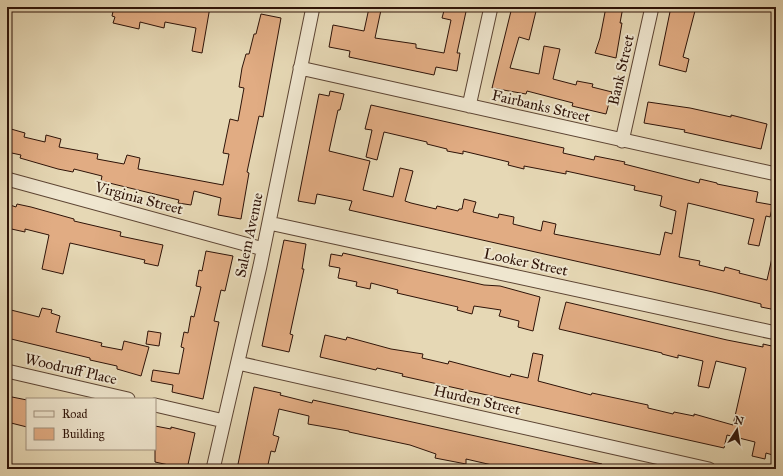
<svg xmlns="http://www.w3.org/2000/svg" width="783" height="476" font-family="'IM FELL Great Primer',serif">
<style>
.building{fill:#e1ac83;stroke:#2e1308}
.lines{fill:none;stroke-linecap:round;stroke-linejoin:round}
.street-casing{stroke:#5c4433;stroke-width:15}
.street{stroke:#efe6cf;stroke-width:13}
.labels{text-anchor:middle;stroke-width:4;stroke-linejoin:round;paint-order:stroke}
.street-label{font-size:15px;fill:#2e1308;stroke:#efe6cf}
</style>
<rect width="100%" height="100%" fill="#e6d8b5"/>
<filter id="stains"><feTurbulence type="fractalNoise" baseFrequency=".005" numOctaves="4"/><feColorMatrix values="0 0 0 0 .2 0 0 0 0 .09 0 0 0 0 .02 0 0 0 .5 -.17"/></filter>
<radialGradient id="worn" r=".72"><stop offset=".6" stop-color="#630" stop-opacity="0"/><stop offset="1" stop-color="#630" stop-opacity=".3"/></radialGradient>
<path class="building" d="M114,7H210L202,53L192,51L196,28L165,22L164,28L140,22L139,29L113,23L115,17L112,16Z
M445,7H467L457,53H460L457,71L436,67L434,75L349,57L350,51L329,47L333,25L364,31L369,8L381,10L375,38L416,44V48L444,53L451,20L442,18Z
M512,7H537L529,40L519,37L510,68L539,74L544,46L560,49L553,79L576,85L577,81L593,84L592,87L612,92L606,114L572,106L573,103L527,91L526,94L492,88Z
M606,7H623L620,23H622L616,58L595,53L600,38Z
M671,7H696L683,57L689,59L686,72L659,65Z
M261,14L281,18L263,117L259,116L247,172L249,173L241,219L218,215L221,198L194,191L191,205L178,203L179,200L101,181L102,176L74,169L73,172L58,169L20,158L21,155L7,152L11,129L25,133L24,137L45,142L46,135L61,139L59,147L98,154L97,159L124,164L127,155L140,158L138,169L223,185L229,154L223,153L230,119L238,121L244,88L239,87L242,68L246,54H249L254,34H256Z
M330,91L344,94L340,110H338L329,151L370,161L363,190L393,197L400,168L413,171L405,201L411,203L436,209L437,206L458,211L459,209H462L464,199L476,202L473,212L498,218L499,214L514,217L513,224L541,231L543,221L556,224L554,234L660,255L665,232L672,234L676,211L660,206L662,196L634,190L635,186L566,171V174L524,166V169L508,165L509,162L463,151V154L447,151V149L427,144V142L384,132L377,160L366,157L372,130L365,129L371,105L550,145L564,148L563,153L594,160L595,156L625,162L624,164L699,183L700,179L717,183V184L758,192L756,202L773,205L770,217L766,216L759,246L748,244L754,219L688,203L679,257L700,261L699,265L724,271L725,267L740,271L739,273L767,280L772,258H776V310L761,307V304L713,292L349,210L352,201L317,194L315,204L298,201L319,94L329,96Z
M648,102L690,108L731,117V115L767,124L761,149L684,132L685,130L644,123Z
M7,204L16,207L17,204L31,207L74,219V221L121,232L120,236L163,245L158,266L144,263L145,260L70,243L63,274L42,269L49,235L25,229V232L7,228Z
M284,240L306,244L302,269H304L290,334L293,335L289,352L262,346Z
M206,251L233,256L225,291L221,290L214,321L219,322L203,399L172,392L173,385L151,381L153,370L179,374L184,348L181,347L184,332L188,333L191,316L194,317L201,287L196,286L199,270L202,271Z
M343,253L484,285L500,286L540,297L533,331L518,327L519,321L499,316L501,310L474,306L472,314L457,310L458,307L397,293L398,290L371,283L370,289L356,286L357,282L338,278L340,268L329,266L331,254L342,256Z
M566,302L727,340L763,347V344L776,347V456L766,453L765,459L752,456L755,442L727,435L724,448L402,376L403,374L377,368L376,370L320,357L325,335L346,340L347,337L391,349L423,354L422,358L448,364L449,361L510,377L511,374L528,378L533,353L543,355L538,381L591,395L592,393L648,405V408L673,414L674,412L694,416V414L733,425L746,368L716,361L709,388L698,386L703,361L678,355V358L662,354V353L559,329Z
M42,308L52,310L51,313L60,316L56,332L102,343L101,346L122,350L124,341L149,347L141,376L117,369V366L90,360V358L7,338V309L39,317Z
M148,331L161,333L159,346L146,344Z
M254,387L281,393L280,395L312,403L313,400L602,464L601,469H491L492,465L466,459V464L435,458L436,454L410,445L349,432V431L308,424L309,416L279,409L273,435L279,437L275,452L271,451L267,469H237Z
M7,396L27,400V427L7,422Z
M155,426L171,429V427L195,433L187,469L155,462Z"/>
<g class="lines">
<defs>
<path id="street" d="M300,68L776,174
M469,106L491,7
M622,141L652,7
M7,179L263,249
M269,223L776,333
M238,363L709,469
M7,371L128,399
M155,405L224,421
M213,469L260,266L313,7"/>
</defs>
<use href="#street" class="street-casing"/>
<use href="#street" class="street"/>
</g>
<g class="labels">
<g class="street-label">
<text transform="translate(621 70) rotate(-77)" y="5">Bank Street</text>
<text transform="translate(541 106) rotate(13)" y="5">Fairbanks Street</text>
<text transform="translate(139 198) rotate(15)" y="5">Virginia Street</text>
<text transform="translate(249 235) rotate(-78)" y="5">Salem Avenue</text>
<text transform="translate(526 262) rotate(12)" y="5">Looker Street</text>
<text transform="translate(71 369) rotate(13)" y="5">Woodruff Place</text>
<text transform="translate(477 400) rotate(13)" y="5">Hurden Street</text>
</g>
</g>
<rect width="783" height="476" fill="none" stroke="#e6d8b5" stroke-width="24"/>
<rect x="8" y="8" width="767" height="460" fill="none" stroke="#2e1308" stroke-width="2"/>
<rect x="12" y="12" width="759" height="452" fill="none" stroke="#2e1308"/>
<rect x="26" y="398" width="130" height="52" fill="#efe6cf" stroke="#a2927f"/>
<rect x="34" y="411" width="20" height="6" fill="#efe6cf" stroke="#a2927f"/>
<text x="62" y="418" font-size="12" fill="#2e1308">Road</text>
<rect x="34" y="428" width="20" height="12" fill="#e1ac83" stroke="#a2927f"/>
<text x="62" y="438" font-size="12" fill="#2e1308">Building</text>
<g transform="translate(737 430) rotate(12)" stroke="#efe6cf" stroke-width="3" paint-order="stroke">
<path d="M0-3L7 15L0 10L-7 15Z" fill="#2e1308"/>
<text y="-6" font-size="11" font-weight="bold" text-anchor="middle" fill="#2e1308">N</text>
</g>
<rect width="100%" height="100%" filter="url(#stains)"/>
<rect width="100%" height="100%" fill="url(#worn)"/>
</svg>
